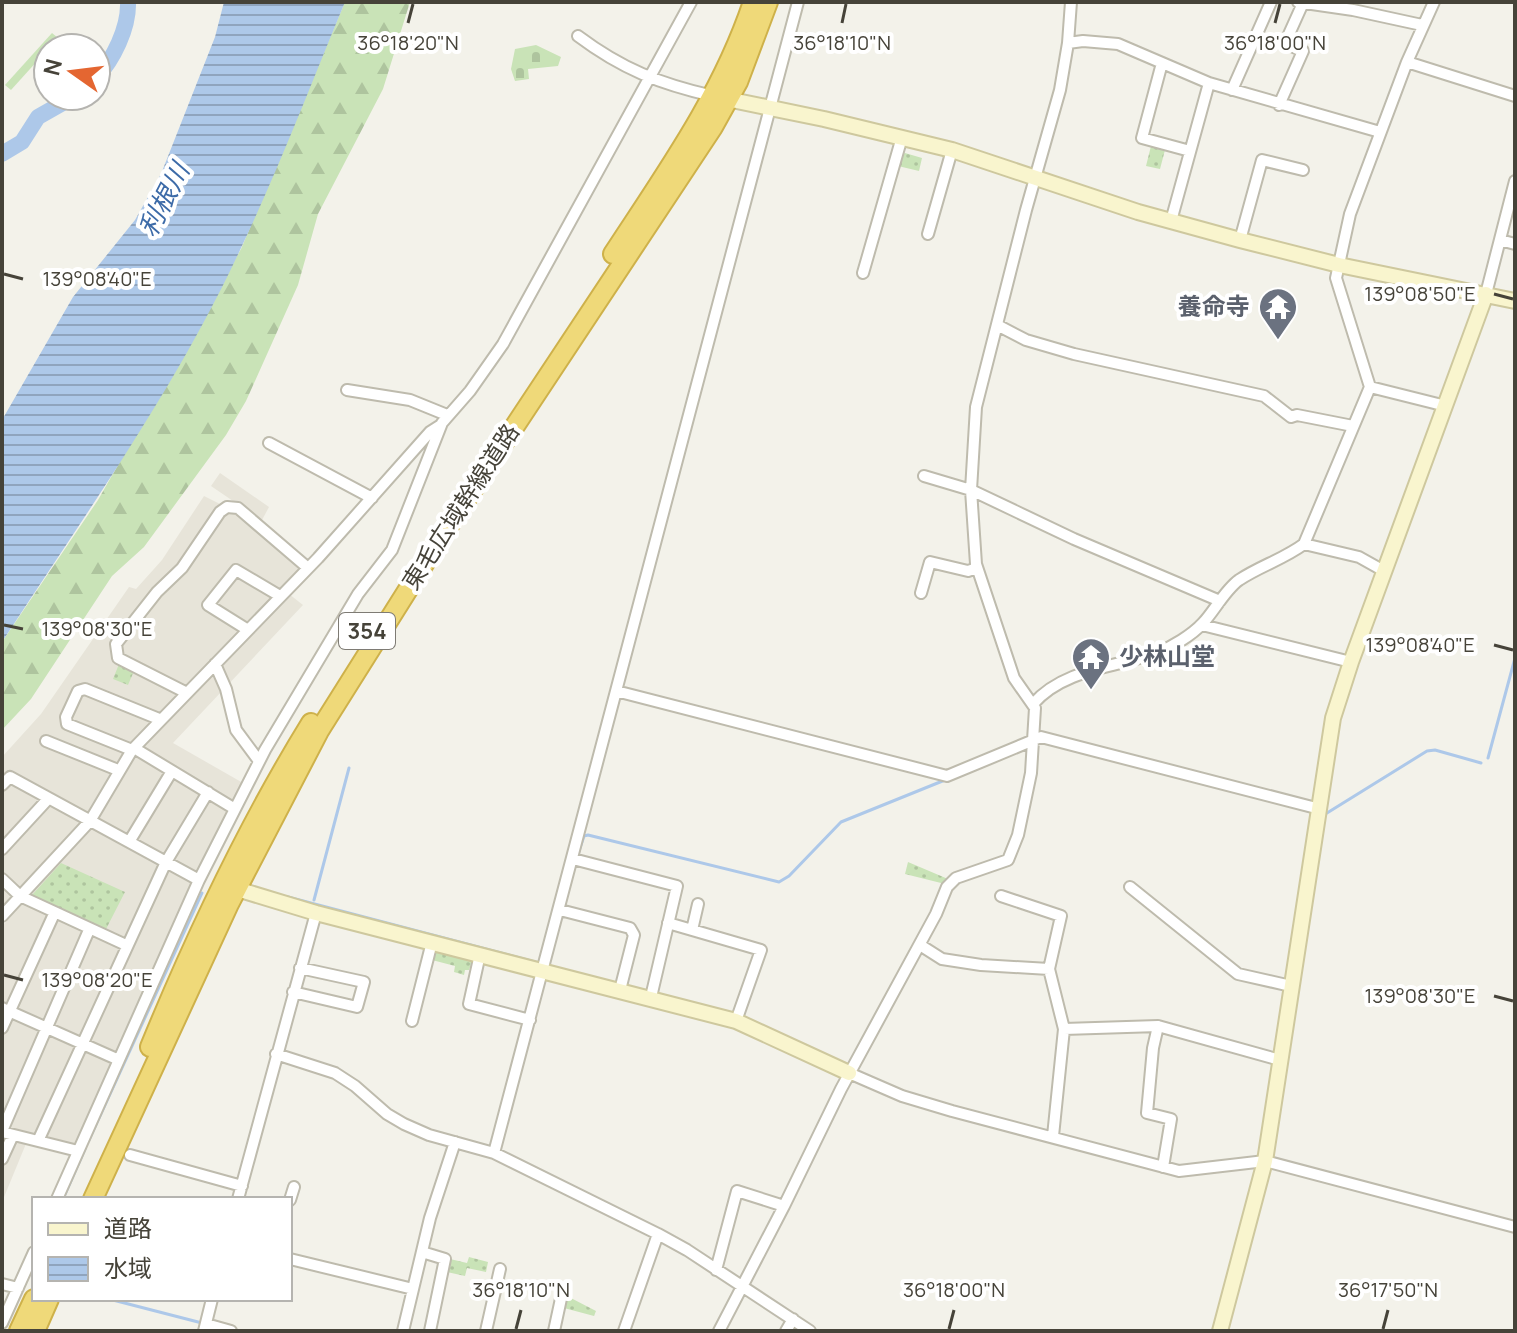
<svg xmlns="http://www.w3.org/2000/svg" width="1517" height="1333" font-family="Manrope,'Noto Sans JP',sans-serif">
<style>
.residential{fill:#e7e4d9}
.grass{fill:#c9e3b7}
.forest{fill:url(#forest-firs)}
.cemetery{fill:url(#cemetery-stones)}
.park{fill:url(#park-dots)}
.water{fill:url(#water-rules)}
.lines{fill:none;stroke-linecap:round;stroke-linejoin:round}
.stream{stroke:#adc8e9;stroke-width:3}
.river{stroke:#adc8e9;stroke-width:16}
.street-casing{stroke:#bebbad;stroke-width:14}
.secondary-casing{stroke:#cec89e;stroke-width:18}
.highway-casing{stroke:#ceb14a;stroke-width:22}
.street{stroke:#fff;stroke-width:10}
.secondary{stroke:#f9f5ce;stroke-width:14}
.highway{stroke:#efd979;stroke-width:18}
.ticks{fill:none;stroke:#464339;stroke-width:3}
.labels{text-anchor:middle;stroke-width:8;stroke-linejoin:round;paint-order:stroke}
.shield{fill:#fff;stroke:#7e7b74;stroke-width:2}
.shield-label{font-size:22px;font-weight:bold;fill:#464339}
.worship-label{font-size:24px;font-weight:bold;fill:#5b616d;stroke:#fff;text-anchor:end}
.street-label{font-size:24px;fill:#464339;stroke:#fff}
.water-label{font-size:26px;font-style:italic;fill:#3d6ba8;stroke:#fff}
.ticks-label{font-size:20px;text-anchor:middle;fill:#464339;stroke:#fff;stroke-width:8;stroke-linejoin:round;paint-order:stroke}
</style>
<defs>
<pattern id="forest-firs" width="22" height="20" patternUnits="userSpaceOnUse" patternTransform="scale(2)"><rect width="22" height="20" fill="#c9e3b7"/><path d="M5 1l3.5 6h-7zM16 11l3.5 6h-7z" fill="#aec49e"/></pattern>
<pattern id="cemetery-stones" width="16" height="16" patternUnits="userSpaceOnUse" patternTransform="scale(2)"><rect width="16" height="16" fill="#c9e3b7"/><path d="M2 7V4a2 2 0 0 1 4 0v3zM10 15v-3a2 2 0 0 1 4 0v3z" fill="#aec49e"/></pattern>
<pattern id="park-dots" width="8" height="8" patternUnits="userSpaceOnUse" patternTransform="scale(2)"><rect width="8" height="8" fill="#c9e3b7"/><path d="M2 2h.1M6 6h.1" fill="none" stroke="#aec49e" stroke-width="1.8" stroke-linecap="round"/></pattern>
<pattern id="water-rules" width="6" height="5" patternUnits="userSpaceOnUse" patternTransform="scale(2)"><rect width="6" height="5" fill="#adc8e9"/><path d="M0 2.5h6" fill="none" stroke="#8fa4be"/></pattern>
</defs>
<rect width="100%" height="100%" fill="#f3f2ea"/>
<path class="residential" d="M220,473L269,507L262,520L304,559H312L155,718L119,759L84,818L2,907V757L41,714L129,587L136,589L162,560L204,496L220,504L233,501L211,486Z
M289,594L303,605L173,743L243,783L190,888L76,1144L71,1146L30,1134L2,1202V926L87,832L122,769L163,722Z"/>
<path class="grass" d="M52,33L58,38L11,90L5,85Z"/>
<path class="forest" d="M345,2H410L383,89L318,214L298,285L246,401L226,435L144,547L112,576L31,699L2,730V642L98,500L241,249Z"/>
<path class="cemetery" d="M536,45L561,57L558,66L528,69L529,79L515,81L511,69L515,49Z"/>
<path class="park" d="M1151,146L1165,150L1160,169L1146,166Z
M905,153L922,158L919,171L898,166L900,156Z
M119,664L134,671L128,685L113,679Z
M908,862L948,879L945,884L905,874Z
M61,863L125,892L105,931L33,898L32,895Z
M438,952L469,958L472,961L469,970H465L464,975L454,972L455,966L432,960L433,954Z
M469,1257L488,1262L486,1272L467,1268L465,1276L447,1272L450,1259L467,1263Z
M567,1296L596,1311L594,1316L564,1308Z"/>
<path class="water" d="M224,2H345C311,84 279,168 241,248C176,388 86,513 2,642V420L73,297L135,220L161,174L215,37Z"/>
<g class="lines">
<path class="stream" d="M1488,758L1515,658
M1327,813L1427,751L1435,750L1481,763
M578,854L584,836L588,835L779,882L789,876L841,822L945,780
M288,897L539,963
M314,900L349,768
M551,956L560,921
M89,1140L202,893
M63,1199L85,1149
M109,1299L202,1323"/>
<path class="river" d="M96,78C113,60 129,28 128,2
M2,154L22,142L38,117L75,96"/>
<defs>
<path id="street" d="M1298,2L1353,10L1422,25
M578,36C622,69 660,84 713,96
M1068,43L1083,41L1118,44L1209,83L1380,132
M1407,62L1515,96
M1162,63L1142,138L1190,151
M1232,90L1271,2
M1279,105L1303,51L1285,43L1303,3
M1171,221L1209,83
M928,234L952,150
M1240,240L1262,160L1303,170
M1500,240L1515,244
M863,273L902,137
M1486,294L1515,181
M999,326L1026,340L1074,354L1264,396L1291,417L1297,415L1353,426
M1370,387L1446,406
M347,390L410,400L447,415
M269,443L372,498
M924,476L971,490L1074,539L1220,601
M1304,544L1359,557L1384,571
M921,593L930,562L968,571L977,568
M1202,625L1351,662
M248,630L208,605L236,570L280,596
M215,664L226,689L236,730L259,761
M616,691L947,776L1041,737L1320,809
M187,693L118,658L116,644L157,592L182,568L220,512L227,507L238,508L308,568
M1033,704C1063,669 1116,667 1157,653C1172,647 1192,635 1203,623C1215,610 1225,590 1239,580C1260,566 1284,559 1304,544L1370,387L1336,278L1350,214L1407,62L1434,2
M46,741L118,770
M134,748L235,809
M132,750L67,724L66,717L78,691L85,689L159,719
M2,785L10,777L199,880
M129,842L172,771
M2,849L48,799
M573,859L677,886L651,997
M2,879L20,896L126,945
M1130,887L1238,974L1291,986
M1001,896L1061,916L1049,969L1064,1029L1053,1136
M560,910L630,928L634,935L620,990
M2,916L90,821L132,750L318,558L430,432L441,425
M668,923L761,950L736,1021
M692,930L698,904
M920,945L942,959L981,965L1049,969
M480,954L469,1004L530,1020
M293,992L357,1007L364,982L300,968
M2,1008L119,1060
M412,1021L432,942
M1158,1026L1153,1048L1147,1113L1171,1119L1163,1167
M2,1028L54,914
M1064,1029L1158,1026L1280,1060
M276,1054L335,1073L355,1086L387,1114L404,1124L429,1135L494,1153L658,1234L687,1250L810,1331
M849,1073L902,1096L952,1111L1179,1171L1265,1161L1515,1227
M2,1131L89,930
M2,1132L78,1151
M38,1141L166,862L208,792
M494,1153L798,2
M130,1155L242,1186
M2,1159L13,1135
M57,1199L199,880L265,750L358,594L392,550L442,423L470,391L503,344L691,2
M238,1199L316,913
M290,1200L294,1187
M422,1252L445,1259L430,1331
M290,1259L413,1289
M716,1270L737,1191L784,1206
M2,1284L18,1288
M2,1323L34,1252
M206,1324L231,1331
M204,1331L212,1299
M403,1331L430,1218L455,1142
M486,1331L500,1269
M554,1331L562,1294
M624,1331L658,1234
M719,1331L784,1206L841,1089L936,914L947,887L956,878L1008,860L1018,835L1031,773L1035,708L1014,678L976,564L971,490L976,407L1026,210L1060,90L1068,43L1071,2
M786,1331L793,1319"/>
<path id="secondary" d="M722,98L824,119L952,150L1138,212L1240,240L1339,265L1515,301
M227,886L316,913L736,1021L849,1073
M1220,1331L1265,1161L1333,718L1351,662L1486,294"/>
<path id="highway" d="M613,254C666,173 722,95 753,2
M150,1047C196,935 248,825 311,723
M93,1199L229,904L319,731L436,545L713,127L738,82L768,2
M19,1331L34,1299
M35,1331L49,1299"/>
</defs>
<use href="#street" class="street-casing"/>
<use href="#secondary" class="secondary-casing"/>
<use href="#highway" class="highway-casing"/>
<use href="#street" class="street"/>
<use href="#secondary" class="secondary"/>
<use href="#highway" class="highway"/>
</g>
<path class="ticks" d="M408,23L413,4M842,23L846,4M1275,23L1280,4M4,274L23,279M1494,294L1513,299M4,625L23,629M1494,645L1513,650M4,975L23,980M1494,996L1513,1001M516,1329L521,1310M949,1329L954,1310M1383,1329L1388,1310"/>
<defs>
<symbol id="temple-pin" viewBox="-11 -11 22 30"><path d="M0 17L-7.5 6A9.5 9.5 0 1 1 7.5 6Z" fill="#6b7280" stroke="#fff"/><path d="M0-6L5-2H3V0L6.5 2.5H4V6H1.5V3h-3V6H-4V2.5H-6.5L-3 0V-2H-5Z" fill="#fff"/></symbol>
</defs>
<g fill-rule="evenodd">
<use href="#temple-pin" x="1256" y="285" width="44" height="60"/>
<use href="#temple-pin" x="1069" y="635" width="44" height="60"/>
</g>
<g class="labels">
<rect class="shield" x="339" y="613" width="56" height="36" rx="6"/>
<g class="shield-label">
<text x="367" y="639">354</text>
</g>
<g class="worship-label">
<text x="1250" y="315">養命寺</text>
<text x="1119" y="665" text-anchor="start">少林山堂</text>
</g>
<g class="street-label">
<text transform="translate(461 507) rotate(-57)" y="8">東毛広域幹線道路</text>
</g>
<g class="water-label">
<text transform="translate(164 200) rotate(-63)" y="9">利根川</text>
</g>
</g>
<g class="ticks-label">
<text x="408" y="50">36°18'20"N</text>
<text x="842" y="50">36°18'10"N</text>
<text x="1275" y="50">36°18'00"N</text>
<text x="97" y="286">139°08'40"E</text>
<text x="1420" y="301">139°08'50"E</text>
<text x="97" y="636">139°08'30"E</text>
<text x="1420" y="652">139°08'40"E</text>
<text x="97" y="987">139°08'20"E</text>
<text x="1420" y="1003">139°08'30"E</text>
<text x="521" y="1297">36°18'10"N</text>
<text x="954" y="1297">36°18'00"N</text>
<text x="1388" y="1297">36°17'50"N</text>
</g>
<rect width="1517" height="1333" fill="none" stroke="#464339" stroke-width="8"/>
<rect x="32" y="1197" width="260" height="104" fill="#ffffff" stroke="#b5b4b0" stroke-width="2"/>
<rect x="48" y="1223" width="40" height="12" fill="#f9f5ce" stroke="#b5b4b0" stroke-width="2"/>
<text x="104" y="1237" font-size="24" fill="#464339">道路</text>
<rect x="48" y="1257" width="40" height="24" fill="url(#water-rules)" stroke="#b5b4b0" stroke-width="2"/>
<text x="104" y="1277" font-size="24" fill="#464339">水域</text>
<g transform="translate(72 72) rotate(284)"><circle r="38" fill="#ffffff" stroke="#b5b4b0" stroke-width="2"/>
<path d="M0-6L14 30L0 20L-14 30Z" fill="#e46631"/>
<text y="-12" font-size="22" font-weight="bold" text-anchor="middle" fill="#464339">N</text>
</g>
</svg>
